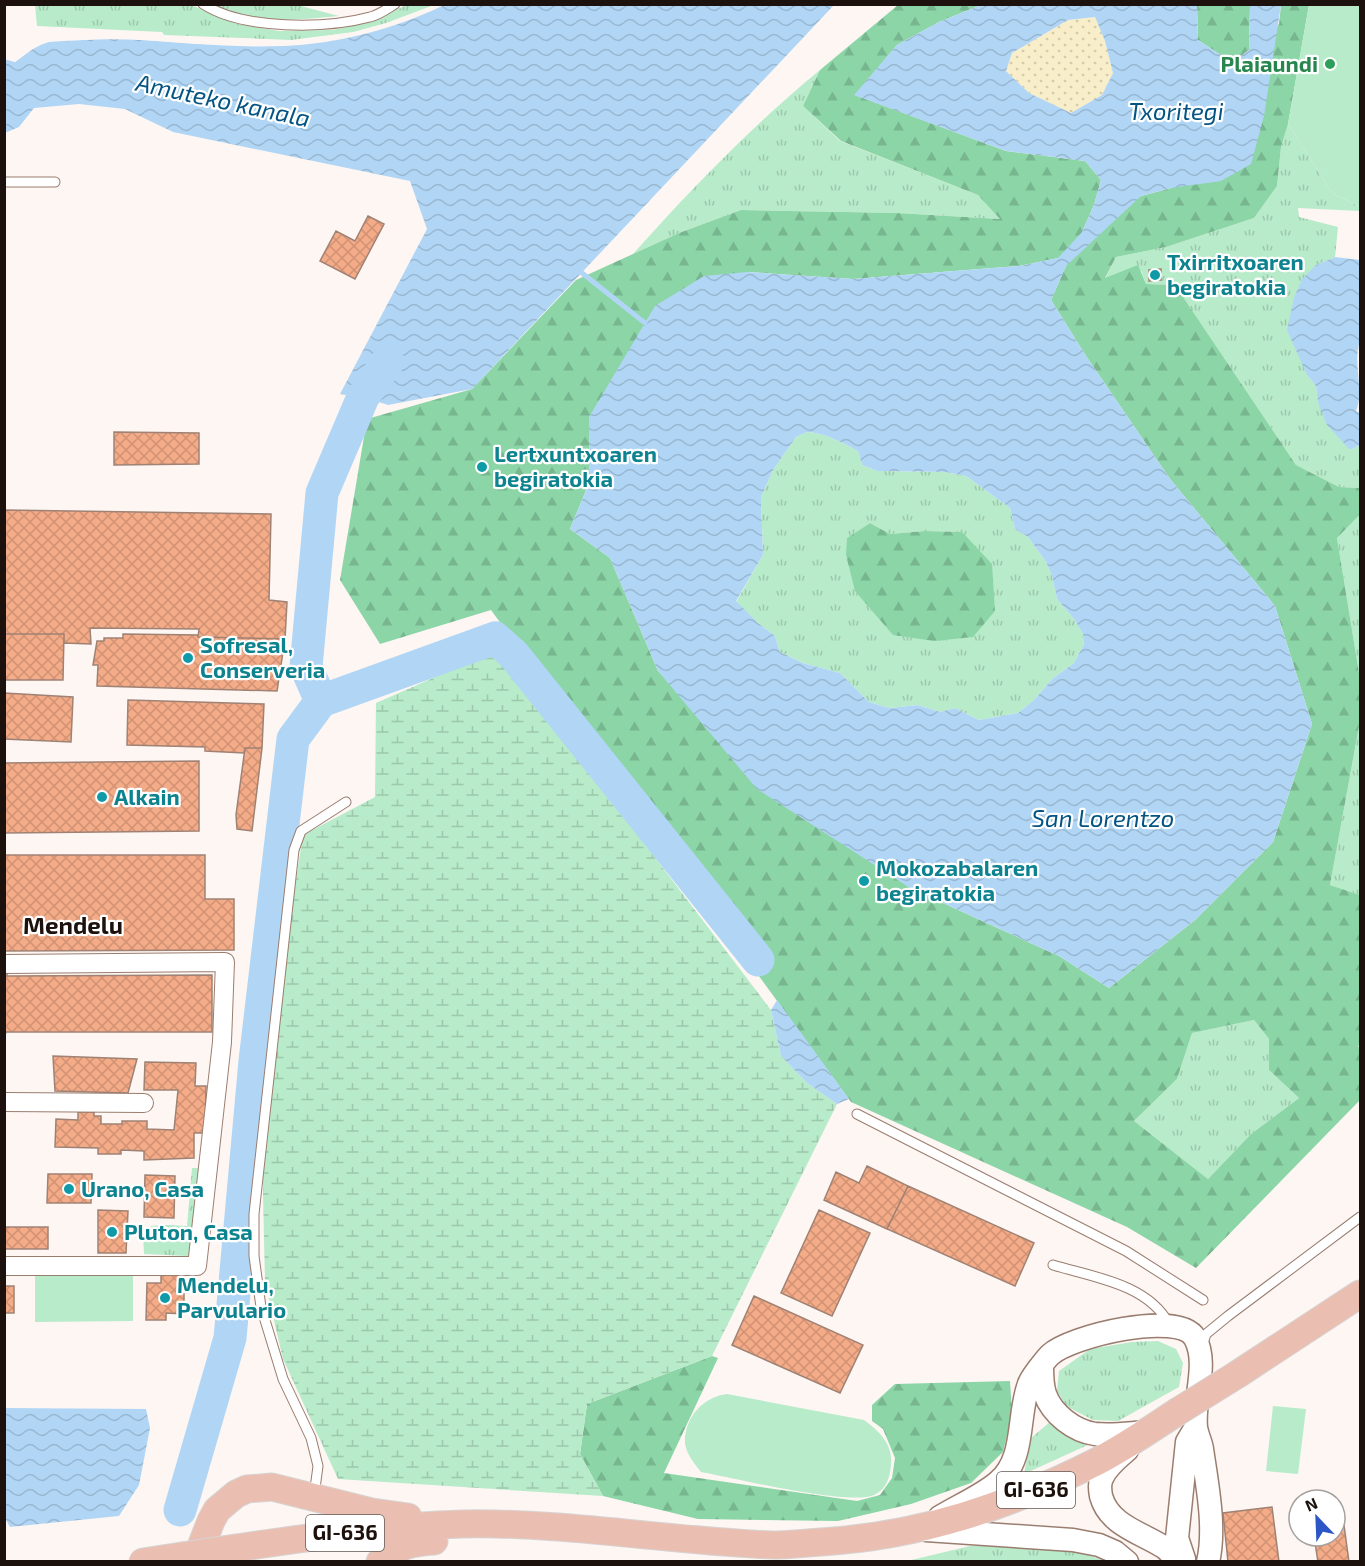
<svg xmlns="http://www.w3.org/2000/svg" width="1365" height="1566" font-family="'Exo 2',sans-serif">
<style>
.grass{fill:url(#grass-tufts);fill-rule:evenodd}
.forest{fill:url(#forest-firs);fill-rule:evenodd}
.wetland{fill:url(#wetland-marsh)}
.sand{fill:url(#sand-dots)}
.pitch{fill:#b7ebca}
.water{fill:url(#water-waves);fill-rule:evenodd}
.pier{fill:#fdf6f3}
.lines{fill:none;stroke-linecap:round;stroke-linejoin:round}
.stream{stroke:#b1d6f5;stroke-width:5}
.river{stroke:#b1d6f5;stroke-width:33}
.building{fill:url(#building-cross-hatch);stroke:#9f8274;stroke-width:1.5}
.service-casing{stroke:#9a7d6f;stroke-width:11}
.minor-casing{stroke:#9a7d6f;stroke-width:20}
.tertiary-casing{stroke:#9a7d6f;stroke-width:25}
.primary-casing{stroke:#d6d4d3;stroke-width:29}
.service{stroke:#fff;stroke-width:9}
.minor{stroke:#fff;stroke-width:18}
.tertiary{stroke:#fff;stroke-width:22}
.primary{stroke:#ebbeb2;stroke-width:27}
.primary-bridge-casing{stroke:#d6d4d3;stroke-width:29;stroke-linecap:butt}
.primary-bridge{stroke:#ebbeb2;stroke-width:27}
.leisure-dot{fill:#2e9e5b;stroke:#fff;stroke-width:2}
.culture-dot{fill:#0f9aa8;stroke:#fff;stroke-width:2}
.labels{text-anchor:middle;stroke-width:4.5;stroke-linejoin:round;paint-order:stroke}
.shield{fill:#fff;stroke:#605855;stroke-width:1.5}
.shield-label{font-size:21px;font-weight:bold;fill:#1c110c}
.leisure-label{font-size:22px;font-weight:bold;fill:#27864d;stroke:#fff;text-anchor:end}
.culture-label{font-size:22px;font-weight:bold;fill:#0d838f;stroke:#fff;text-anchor:start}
.water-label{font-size:24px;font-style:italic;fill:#035483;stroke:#fff}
.neighbourhood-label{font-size:24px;font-weight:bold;fill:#1c110c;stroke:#fff}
</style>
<defs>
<pattern id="grass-tufts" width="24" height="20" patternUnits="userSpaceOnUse" patternTransform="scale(1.5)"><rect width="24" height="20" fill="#b7ebca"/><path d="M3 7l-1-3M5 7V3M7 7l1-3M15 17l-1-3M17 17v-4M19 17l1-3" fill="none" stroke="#9dc8ac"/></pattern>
<pattern id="forest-firs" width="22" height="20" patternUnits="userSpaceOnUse" patternTransform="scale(1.5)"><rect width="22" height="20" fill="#8bd5a7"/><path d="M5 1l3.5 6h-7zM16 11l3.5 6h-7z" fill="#77b68f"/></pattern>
<pattern id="wetland-marsh" width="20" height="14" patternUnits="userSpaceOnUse" patternTransform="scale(1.5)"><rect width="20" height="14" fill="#b7ebca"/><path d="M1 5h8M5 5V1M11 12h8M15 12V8" fill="none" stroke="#9dc8ac"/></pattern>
<pattern id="sand-dots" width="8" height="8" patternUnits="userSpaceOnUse" patternTransform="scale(1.5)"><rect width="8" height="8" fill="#f8eec9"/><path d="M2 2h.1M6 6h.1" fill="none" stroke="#d4cbab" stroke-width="1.8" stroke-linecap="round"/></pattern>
<pattern id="water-waves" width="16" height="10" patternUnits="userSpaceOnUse" patternTransform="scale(1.5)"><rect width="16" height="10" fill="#b1d6f5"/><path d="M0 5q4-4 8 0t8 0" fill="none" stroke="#98b7d1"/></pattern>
<pattern id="building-cross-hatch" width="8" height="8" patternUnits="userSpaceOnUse" patternTransform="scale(1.5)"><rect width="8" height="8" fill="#f4ab88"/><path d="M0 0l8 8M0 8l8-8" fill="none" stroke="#d19274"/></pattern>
</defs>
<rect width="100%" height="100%" fill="#fdf6f3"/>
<path class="grass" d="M35,5H191L238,24L279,31L333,30L368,22L407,5H434L386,23L353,32L291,40L164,35L162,32L37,26Z
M210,5H297L339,16C292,21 254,23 210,5Z
M820,70L803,106L840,141L978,195L1001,219L897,213L741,210L679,233L633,254C691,189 753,125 820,70Z
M1288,124L1332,193L1360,207V211L1298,208L1299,217L1338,227L1335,257L1316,265L1307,375L1316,386L1318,403L1350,450L1360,445V488L1339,487L1296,465L1175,285L1146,284L1141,271L1105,279L1116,257L1166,247L1254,218L1277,186L1281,147Z
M807,432C825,433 843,443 858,451L862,465L877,471L945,472L966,476L1010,508L1015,529L1028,537L1046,562L1052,576L1057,599L1074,619L1083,634L1084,644L1074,663L1052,679L1035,699L1018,713L979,720L955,708L940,712L918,705L889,708L869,702L840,673L803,663L780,652L775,636L758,623L736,602L763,555L761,497L773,470L796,437ZM870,523L890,534L925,531L962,532L847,538Z
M1359,513L1360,514V679L1337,538Z
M1360,721V895L1330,885Z
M1254,1020L1269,1039V1070L1299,1098L1251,1134L1208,1179L1134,1121L1177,1079L1192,1033Z
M192,1168H203L191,1254L188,1256L144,1254C144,1248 142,1236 145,1230C150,1222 178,1226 187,1226Z
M1158,1341L1176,1349L1183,1363L1179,1387L1118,1421L1093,1420L1066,1406L1057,1391L1059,1371L1090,1349L1132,1342Z
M1050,1422L1090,1444L1024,1474L1031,1438Z
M970,1546H1062L1105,1561L903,1562Z"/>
<path class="forest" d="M898,5H981L939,22L897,45L855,95L1006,151L1085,161L1101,180L1094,205L1082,232L1141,196L1171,188L1279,24L1281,5H1309L1288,124L1281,147L1277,186L1254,218L1166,247L1116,257L1105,278L1138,265L1146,284L1175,285L1296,465L1339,487L1360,488V514L1337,538L1360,679V721L1330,885L1360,895V1044L1358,1046L1360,1049V1100L1196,1268L1127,1227L851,1102L491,610L380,644L340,580L367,419L472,389L576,280L679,233L741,210L897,213L1000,219L978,195L841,141L803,106L820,70ZM1058,258L1066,266L1051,300L1086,356L1170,479L1275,606L1312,724L1273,842L1195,920L1109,988L1059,956L910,888L658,671L610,558L570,529L589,483L747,272L853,279L1019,266ZM1254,1020L1269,1039V1070L1299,1098L1251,1134L1208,1179L1134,1121L1177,1079L1192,1033Z
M1197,5H1250L1249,50L1237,59H1227L1198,40Z
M870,523L890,534L925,531L962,532L992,564L995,611L973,637L934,641L893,635L855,591L846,555L847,538Z
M712,1356L718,1358L664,1473L857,1501L880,1495L892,1478L895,1458L883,1429L872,1421V1405L895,1384L1010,1381L1012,1414L1003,1452L971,1483L911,1504L838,1521L698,1519L603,1496L580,1454L587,1404Z"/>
<path class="wetland" d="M497,650L771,1010L781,1056L807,1083L837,1104L712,1356L587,1404L580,1454L603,1496L338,1479L283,1359L265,1282L261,1102L303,835L375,797L376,703Z"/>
<path class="sand" d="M1095,17L1105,41L1113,73L1102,95L1071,113L1029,93L1005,70L1012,53L1068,20Z"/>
<path class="pitch" d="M1309,5H1360V207L1332,193L1288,124Z
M133,1273V1321L35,1322V1274Z
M727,1394L864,1420C879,1431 893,1444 891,1464C890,1477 887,1489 874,1495C849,1506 734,1478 701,1472C695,1464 686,1454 685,1443C684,1418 703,1397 727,1394Z
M1273,1406L1306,1409L1298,1474L1266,1471Z"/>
<path class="water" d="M1197,4L1198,40L1227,59H1237L1249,50L1250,5H1281L1264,116L1251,164L1221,181L1171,188L1141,196L1066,266L1051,300L1086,356L1170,479L1275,606L1312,724L1273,842L1195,920L1109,988L1059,956L910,888L757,789L658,671L610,558L570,529L589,483V417L655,306L704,276L747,272L853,279L1019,266L1058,258L1082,232L1094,205L1101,180L1085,161L1006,151L854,95L897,45L939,22L981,5ZM1095,17L1105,41L1113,73L1102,95L1071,113L1029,93L1006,71L1012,53L1068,20ZM807,432C825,433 843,443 858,451L862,465L877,471L945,472L966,476L1010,508L1015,529L1028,537L1046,562L1052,576L1057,599L1074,619L1083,634L1084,644L1074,663L1052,679L1035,699L1018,713L979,720L955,708L940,712L918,705L889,708L869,702L840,673L803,663L780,652L775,636L758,623L736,601L763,555L761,497L773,470L796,437Z
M444,5H834L472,389L388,405L363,397L340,394L427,229L410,181L173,132L125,109L79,104L34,108L19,127L5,133V59L15,62C25,55 34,46 46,43C57,39 71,41 82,40C149,36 215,49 282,46C337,44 395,29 444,5Z
M1335,257L1360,260V341C1352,364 1365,390 1356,411L1360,413V445L1350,450L1327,425L1318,403L1316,386L1307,375L1287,330L1294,298L1302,279L1316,265Z
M777,1000L849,1099L837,1104L807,1083L781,1056L771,1010Z
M5,1408L146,1409L150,1428L139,1485L119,1516L10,1527L5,1518Z"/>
<path class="pier" d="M437,4L444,5L402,22L371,32L337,39L283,46L196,44L118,38L46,42L31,50L15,62L5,59V56L15,59L29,48L46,39L118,35L196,41L283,43L337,36L371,29L401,19Z"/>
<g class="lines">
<path class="stream" d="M582,273L645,323"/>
<path class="river" d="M321,701L495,638L514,655L758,960
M180,1510L230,1338L255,1061L293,739L321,701L306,667L322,493L363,397L388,361"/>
</g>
<path class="building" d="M368,216L384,224L355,279L320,261L336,231L355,241Z
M1161,269V280L1149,281V270Z
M114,432L199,433V464L114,465Z
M4,510L271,514L269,600L287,602L285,639L198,637L199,629L90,628L91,644L64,643V634H4Z
M4,634H64L63,680H4Z
M123,634L198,635V637L285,639L277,691L97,686L98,665H93L97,641H104V638H123Z
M4,693L73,697L71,742L4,739Z
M128,700L264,704L262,748H245L244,753L205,751V747L127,745Z
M245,748H262L252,831L237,829L236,815Z
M199,761V831L4,833V763Z
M4,855H205V899H234V950L4,951Z
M4,973H7V976L212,975V1032H6L4,1038Z
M53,1056L137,1059L128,1093L55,1091Z
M145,1062L196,1063L195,1086H206L205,1133H194V1158L144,1160V1151L121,1150V1154H98V1148L55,1147L56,1119L78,1120V1112H94V1116H101V1124H122V1121H147V1129L174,1130L178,1090H144Z
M867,1166L908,1186L887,1229L824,1200L836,1172L859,1183Z
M48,1174H92L91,1203H47Z
M145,1175L175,1176L174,1218L144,1217Z
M908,1186L1034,1243L1015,1286L887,1229Z
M98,1210L128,1211L126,1253H98Z
M819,1210L870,1233L832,1316L781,1293Z
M4,1227H48V1249H4Z
M161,1274H184V1314L166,1313V1320H146L147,1283H161Z
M4,1286H14V1313H4Z
M754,1296L863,1345L840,1393L732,1345Z
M1272,1507L1279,1562H1228L1223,1513Z
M1343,1518L1349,1562H1318L1314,1536H1335V1519Z"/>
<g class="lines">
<defs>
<path id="service" d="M203,4C243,30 325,29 370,17C379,15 387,9 395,4
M4,182H55
M857,1114L1126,1251L1203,1300
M1053,1265C1093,1277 1148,1284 1169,1324
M1202,1346L1206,1334L1228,1316L1360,1217
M314,1496L318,1466L311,1438L283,1379L261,1307L254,1256V1214L294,850L301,831L346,802"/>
<path id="minor" d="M4,964L225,962L222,1042L197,1266H4
M4,1102L144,1103"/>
<path id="tertiary" d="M1042,1366C1042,1376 1042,1385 1045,1394C1052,1414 1074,1431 1095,1434C1112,1436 1130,1433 1147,1432
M1127,1450C1118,1458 1107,1466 1102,1478C1099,1484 1100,1490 1101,1496C1109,1526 1143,1533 1165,1548C1170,1552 1174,1557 1178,1562
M940,1517C958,1506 983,1495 998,1482C1026,1459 1017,1415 1029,1384C1030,1379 1046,1359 1050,1355C1070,1336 1179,1310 1195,1338C1209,1364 1193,1399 1196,1427C1197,1435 1201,1442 1202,1449C1207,1484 1216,1528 1208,1562
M926,1530L1073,1540L1099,1545L1115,1552L1127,1562
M1184,1559L1177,1538L1187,1442L1196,1427"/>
<path id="primary" d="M1238,1374L1360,1294
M229,1549C306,1538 385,1526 463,1524C567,1522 669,1541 772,1545C789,1545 805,1543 821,1542C921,1536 1009,1506 1098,1461C1125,1447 1151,1429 1177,1412
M143,1562L182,1556
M195,1562L211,1521L217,1510L236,1494L247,1489L272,1487L372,1512L408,1517
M380,1562C396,1546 413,1542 434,1541"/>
</defs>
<use href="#service" class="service-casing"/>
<use href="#minor" class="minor-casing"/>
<use href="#tertiary" class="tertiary-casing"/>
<use href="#primary" class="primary-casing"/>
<use href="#service" class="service"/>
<use href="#minor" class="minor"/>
<use href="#tertiary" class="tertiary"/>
<use href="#primary" class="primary"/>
<defs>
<path id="primary-bridge" d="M1177,1412L1238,1374
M182,1556L229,1549"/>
</defs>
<use href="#primary-bridge" class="primary-bridge-casing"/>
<use href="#primary-bridge" class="primary-bridge"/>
</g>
<circle class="leisure-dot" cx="1330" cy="64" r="6"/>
<g class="culture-dot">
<circle cx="1155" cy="275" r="6"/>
<circle cx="482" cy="467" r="6"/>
<circle cx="188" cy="658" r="6"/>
<circle cx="102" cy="797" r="6"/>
<circle cx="864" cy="881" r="6"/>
<circle cx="69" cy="1189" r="6"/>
<circle cx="112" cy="1232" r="6"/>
<circle cx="165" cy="1298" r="6"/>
</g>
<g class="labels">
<g class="shield">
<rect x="997" y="1472" width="78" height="36" rx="4.5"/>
<rect x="306" y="1515" width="78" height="36" rx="4.5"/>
</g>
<g class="shield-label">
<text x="1036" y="1497">GI-636</text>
<text x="345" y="1540">GI-636</text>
</g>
<g class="leisure-label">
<text x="1318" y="72">Plaiaundi</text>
</g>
<g class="culture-label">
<text x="1167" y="270">Txirritxoaren<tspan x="1167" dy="25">begiratokia</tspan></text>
<text x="494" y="462">Lertxuntxoaren<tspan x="494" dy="25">begiratokia</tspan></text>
<text x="200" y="653">Sofresal,<tspan x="200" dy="25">Conserveria</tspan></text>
<text x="114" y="805">Alkain</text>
<text x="876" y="876">Mokozabalaren<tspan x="876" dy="25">begiratokia</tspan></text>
<text x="81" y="1197">Urano, Casa</text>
<text x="124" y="1240">Pluton, Casa</text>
<text x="177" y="1293">Mendelu,<tspan x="177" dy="25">Parvulario</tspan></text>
</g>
<g class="water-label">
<text transform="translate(223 101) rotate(12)" y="8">Amuteko kanala</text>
<text x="1176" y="120">Txoritegi</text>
<text x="1103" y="827">San Lorentzo</text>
</g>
<g class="neighbourhood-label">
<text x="73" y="934">Mendelu</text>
</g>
</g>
<rect width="1365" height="1566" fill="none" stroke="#1c110c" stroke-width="12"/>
<g transform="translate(1317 1518) rotate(337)"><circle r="28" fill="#ffffff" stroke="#a4a09e" stroke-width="1.5"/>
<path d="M0-4.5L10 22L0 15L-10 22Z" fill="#2c56c5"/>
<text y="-9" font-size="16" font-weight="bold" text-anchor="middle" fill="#1c110c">N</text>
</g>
</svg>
